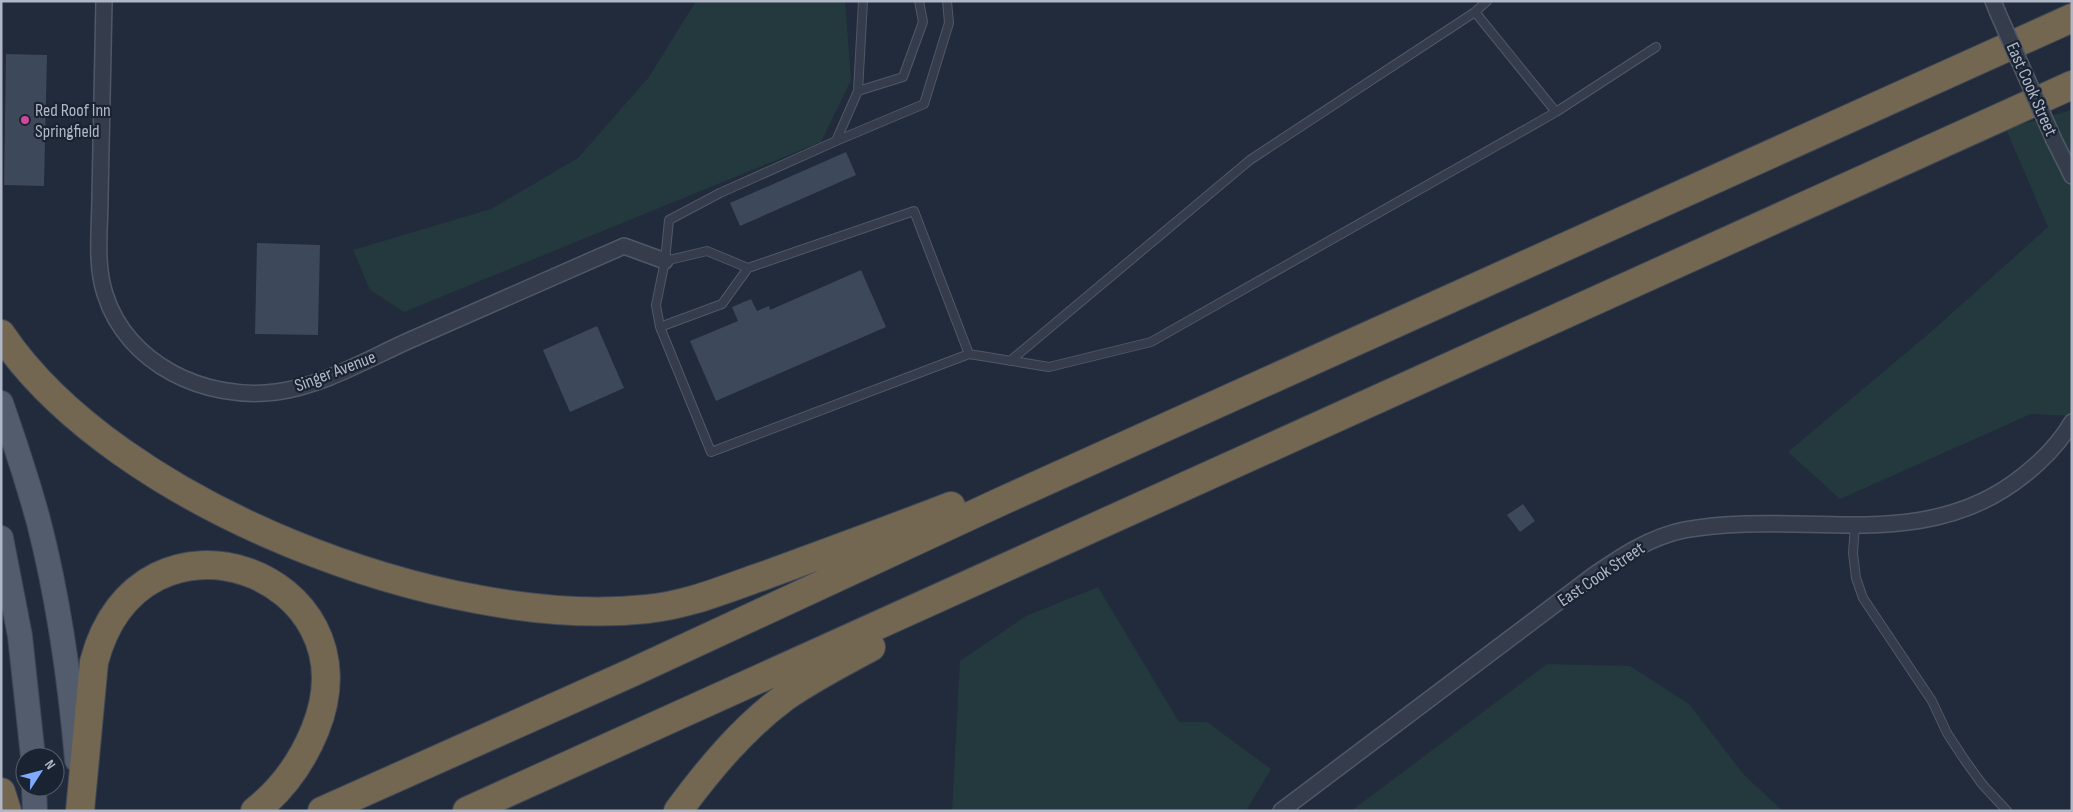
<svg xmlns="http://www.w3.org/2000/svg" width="2073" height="812" font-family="'Sofia Sans Condensed',sans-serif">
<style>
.green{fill:#23393d}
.building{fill:#3d495b}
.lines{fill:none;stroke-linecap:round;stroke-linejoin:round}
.lane-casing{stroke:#505867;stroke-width:10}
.street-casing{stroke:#505867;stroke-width:18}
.primary-casing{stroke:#3e4655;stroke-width:26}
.highway-casing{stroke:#404857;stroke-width:30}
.lane{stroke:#353d4c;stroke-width:8}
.street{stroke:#353d4c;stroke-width:15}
.primary{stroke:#535c6c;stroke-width:24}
.highway{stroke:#736752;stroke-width:28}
.street-bridge-casing{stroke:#505867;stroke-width:18;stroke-linecap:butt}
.street-bridge{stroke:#353d4c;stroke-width:15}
.hotel-dot{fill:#d1479c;stroke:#1a2331;stroke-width:2}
.labels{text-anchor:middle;stroke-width:4.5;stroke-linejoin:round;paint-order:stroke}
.street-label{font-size:18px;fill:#b0b8c8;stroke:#1a2331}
.poi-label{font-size:18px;fill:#b0b8c8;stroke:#1a2331;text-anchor:start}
</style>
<rect width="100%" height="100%" fill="#212b3c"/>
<path class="green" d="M696,1H845L851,80L821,142L404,312L370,290L353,250L491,209L578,158L649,77Z
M2072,110V416L2031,414L1840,499L1788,452L1932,331L2048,227L2006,129Z
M1098,587L1179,722H1207L1271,769L1246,811H952L960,661L1026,616Z
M1547,664L1630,666L1689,704L1745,776L1783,811H1351Z"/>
<path class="building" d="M6,54L47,55L44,186L4,185Z
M846,152L856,175L740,226L730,203Z
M257,243L320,245L318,335L255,334Z
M861,270L886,327L716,401L690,341L738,321L732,307L751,299L757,311L769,306L770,310Z
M597,326L624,388L570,412L543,350Z
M1523,504L1535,521L1520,532L1507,515Z"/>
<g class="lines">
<defs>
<path id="lane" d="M1475,12L1487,1
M858,91L903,77L923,22L919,1
M836,141L924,104L949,23L947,1
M665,261L707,251L748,268L914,211L969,354L711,452L660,327L656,305L665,261L669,220L720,193L836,141L858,91L863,1
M660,327L722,304L748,268
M969,354L1049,367L1151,342L1556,112L1656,47
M1010,361L1250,160L1475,12L1556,112
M1855,525L1853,553L1856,578L1863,598L1932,701L1947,733L1964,759L1982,784L2007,811"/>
<path id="street" d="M104,1C103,66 101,132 100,197C100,228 95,264 105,294C127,365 206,401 276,392C322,386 366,360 408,341C480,309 552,277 624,246L665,261
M1993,1L1997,11
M2054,140L2072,176
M1281,811L1594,575C1622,556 1650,537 1684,530C1800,508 1923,557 2024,475C2043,460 2059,444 2072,422"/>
<path id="primary" d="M1,403C15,443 28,482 39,523C59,601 70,680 77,760
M1,538L20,636L33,757
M34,787L35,811"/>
<path id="highway" d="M1,334C116,505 446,631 647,609C688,605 725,589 763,576C826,553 889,530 951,506
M1,792L7,811
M80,811L94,662C140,487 379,573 315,730C302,762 283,789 255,811
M322,811L633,672L1002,501L2072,18
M467,811L2072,85
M678,811C709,769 743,728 785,697C812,678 842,663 871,647"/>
</defs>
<use href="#lane" class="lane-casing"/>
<use href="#street" class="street-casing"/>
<use href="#primary" class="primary-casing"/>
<use href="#highway" class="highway-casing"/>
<use href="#lane" class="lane"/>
<use href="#street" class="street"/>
<use href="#primary" class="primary"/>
<use href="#highway" class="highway"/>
<defs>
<path id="street-bridge" d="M1997,11L2054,140"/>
</defs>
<use href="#street-bridge" class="street-bridge-casing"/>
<use href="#street-bridge" class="street-bridge"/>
</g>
<circle class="hotel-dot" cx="25" cy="120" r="5"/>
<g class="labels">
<g class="street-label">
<text transform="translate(2032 89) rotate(66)" y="6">East Cook Street</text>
<text transform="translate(335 371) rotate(-21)" y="6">Singer Avenue</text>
<text transform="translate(1601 574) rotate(-34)" y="6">East Cook Street</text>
</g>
<g class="poi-label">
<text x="35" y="116">Red Roof Inn<tspan x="35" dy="21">Springfield</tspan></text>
</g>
</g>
<rect width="2073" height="812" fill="none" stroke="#b0b8c8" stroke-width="5"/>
<g transform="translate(40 772) rotate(54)"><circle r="24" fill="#1a2331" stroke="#565f6d"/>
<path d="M0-4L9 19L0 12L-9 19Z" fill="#80aafd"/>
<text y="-8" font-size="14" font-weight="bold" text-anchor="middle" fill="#b0b8c8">N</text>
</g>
</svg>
